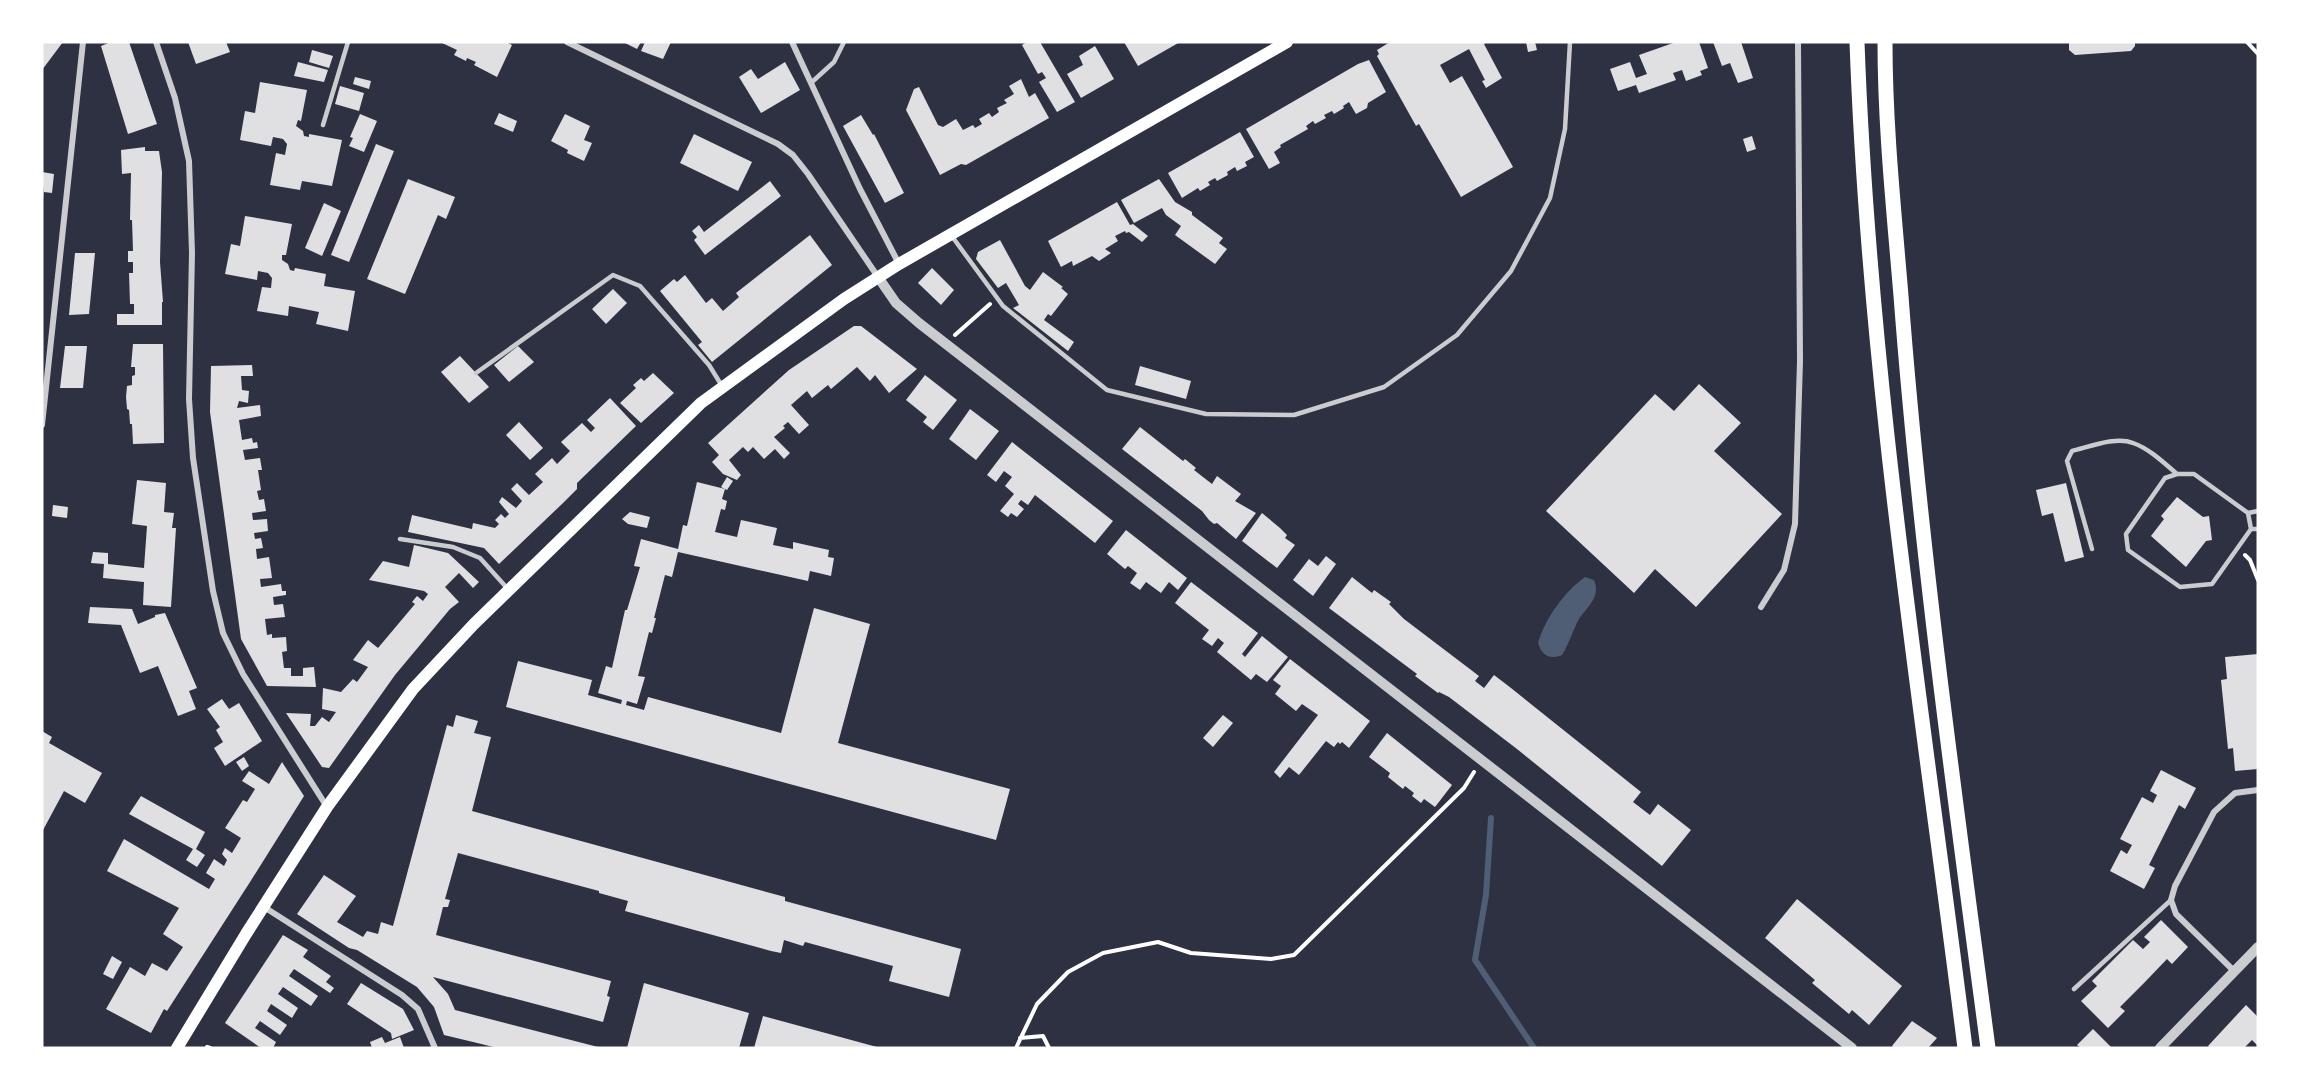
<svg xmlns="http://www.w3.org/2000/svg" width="2300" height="1090" font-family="'Golos Text',sans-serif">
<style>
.water{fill:#4f5d75}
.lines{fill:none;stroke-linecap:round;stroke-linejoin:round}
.stream{stroke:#4f5d75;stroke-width:6}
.building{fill:#e0e0e3}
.path{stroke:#fff;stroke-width:4}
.service{stroke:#caccd0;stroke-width:4.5}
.minor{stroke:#caccd0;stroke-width:6}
.tertiary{stroke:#caccd0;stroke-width:10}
.secondary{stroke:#fff;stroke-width:12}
.primary{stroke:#fff;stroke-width:15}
</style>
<rect width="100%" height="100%" fill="#2d3142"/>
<path class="water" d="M1585,577L1594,580C1601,597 1588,606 1579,619C1573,630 1569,644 1562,655C1550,660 1542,656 1538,643C1545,619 1564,592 1585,577Z"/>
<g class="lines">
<path class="stream" d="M1491,818L1486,895L1475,960L1534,1048"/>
</g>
<path class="building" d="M42,42H63L42,70Z
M111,42H129L157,124L128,134L101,46Z
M188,42H226L230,52L196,64Z
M440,42H506L512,45L497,77L474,65L476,62L467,58L466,61L454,55L457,50Z
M623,42H641L637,49Z
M645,42H671L663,59L641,51Z
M1027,42H1040L1075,102L1057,112L1039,82L1046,78L1042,72L1038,74L1022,45Z
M1124,42H1180L1138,66Z
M1390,42H1487L1484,44L1502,78L1486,88L1482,81L1485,80L1469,49L1440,65L1450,83L1462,76L1513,167L1461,197L1419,124L1416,126L1377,56L1379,54L1377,50Z
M1526,42H1535L1537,50L1528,52Z
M1676,42H1699L1708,68L1700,71L1702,75L1686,81L1682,70L1673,73L1676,80L1639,93L1636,85L1618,91L1610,69L1630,62L1636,78L1647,74L1639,55Z
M1713,42H1741L1753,78L1738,83L1730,63L1722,66Z
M2069,42H2135V46L2131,51L2075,55L2069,50Z
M1095,46L1114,79L1081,98L1067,74L1083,65L1079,56Z
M312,50L333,56L329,68L309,62Z
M1369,60L1386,92L1368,103L1367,108L1356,114L1349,102L1343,106L1344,108L1334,114L1332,111L1324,115L1326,118L1315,124L1313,121L1306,126L1308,129L1280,145L1281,147L1274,152L1280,163L1269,169L1246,129L1358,64Z
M298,62L328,70L324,82L294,76Z
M785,62L800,90L761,113L739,77L751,69L758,79Z
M355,77L371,81L369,89L353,84Z
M1021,79L1029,97L1035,93L1049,118L966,165L961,164L940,175L906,110L914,89L919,87L938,125L943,127L956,119L963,130L973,125L975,128L982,124L979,119L989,113L992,117L999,112L997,108L1007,103L1004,100L1014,94L1009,86Z
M260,82L307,90L301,121L298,120L296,126L303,131L304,136L309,137V134L342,140L332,186L302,181L300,190L270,185L276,153L285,155L287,144L283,139L273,137L271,146L240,140L245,111L255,113Z
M340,86L364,93L359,111L335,104Z
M499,113L517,121L513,132L494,124Z
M360,114L377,121L364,152L349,146L353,138L350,137Z
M565,114L590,126L584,140L592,143L584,161L567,153L568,150L551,141Z
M861,115L873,135L874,134L904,193L885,203L843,126Z
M1240,132L1254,157L1245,162L1247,166L1237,171L1235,167L1227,172L1228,175L1217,181L1215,178L1208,182L1210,185L1200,191L1198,188L1182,198L1168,173Z
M694,134L752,162L738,191L680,163Z
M1752,136L1756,149L1747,152L1743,139Z
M376,144L394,151L349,262L331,255Z
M145,147V151H159L162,172L160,262L163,302H162V325H117V314H134V304H130L129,273H133V262H128V251H133L132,220H130L131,173L122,174L121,150Z
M42,172L54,174L52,193L44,192V198Z
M408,179L455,197L446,219L438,215L405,294L367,279Z
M1159,179L1175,202L1192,212V215L1223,238L1219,243L1227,249L1215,264L1175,235L1181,226L1166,215L1162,208L1134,223L1121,200Z
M770,181L781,196L705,255L694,240L697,237L692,231L699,225L704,232Z
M1117,202L1130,225L1133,224L1148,236L1142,242L1129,232L1126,233L1125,231L1115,236L1118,241L1105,249L1111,253L1099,261L1092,256L1073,266L1072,261L1061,267L1048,241Z
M324,203L341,211L322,256L305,248Z
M245,216L292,224L286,255H282V260L288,264L290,270L294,271L295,268L326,274L324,286L355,291L348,331L316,324L319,312L289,306L288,316L257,311L262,287L271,288L272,278L268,273L258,271L257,280L225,274L231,244L240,246Z
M810,235L832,265L712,362L698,345L702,342L660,291L674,279L677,282L685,275L706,303L712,298L723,311L739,297L736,293Z
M1000,240L1025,286L1030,290L1043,272L1063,287L1061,288L1068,294L1051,316L1048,314L1044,320L1074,342L1068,351L1013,308L1019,305L1006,283L998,288L976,259L978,252Z
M75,253H95L89,314L69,315Z
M932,268L954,290L941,305L918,283Z
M613,289L627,303L606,324L592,309Z
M854,326H861L917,369L889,393L875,375L870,381L857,367L831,389L828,385L812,398L807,391L791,405L809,425L799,434L788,422L783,426L785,428L774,437L790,453L784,459L775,449L764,459L753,447L748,452L743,447L729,460L741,475L737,480L723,474L712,462L719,455L708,443L789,370Z
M133,344H163L164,443L133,444L132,424H130L129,410L127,409L126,397L127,386L132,385V376L135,375V367H131Z
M65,346H87L83,388H60Z
M518,346L534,362L509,382L494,365Z
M460,356L489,387L469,403L441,372Z
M252,365L253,376H241L242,390L249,391L248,403L239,401L237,408L260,405L261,416L239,420L242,440L252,438L253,443L257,442L258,448L243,450L245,460L260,458L262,470H258L261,490L257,491L259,500L264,499L266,511L252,513L253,520L267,519L268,531L254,533L255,539L261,538L263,548L256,549L257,559L269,557L272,578L260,579L261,587L281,584L282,591H286V595L273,597L274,605L283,604L285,617L265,619L267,635L272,634V638L286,637L287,651L282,652L284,668H291V676H303V668L314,667L316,687L267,686L241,639L210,412L211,366Z
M1140,366L1191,381L1186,399L1135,385Z
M653,373L674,393L641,423L620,403L636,388L633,385L641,378L644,381Z
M925,375L957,400L933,430L923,422L927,417L906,400Z
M1699,384L1741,423L1714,451L1782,514L1696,607L1655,569L1634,593L1546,511L1655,394L1674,411Z
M610,398L636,426L577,483V489L562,504L499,564L484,548L408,532L412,515L472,529L473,523L495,528L499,524L495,520L501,514L505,518L509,514L499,502L502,497L516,508L522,501L511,489L517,483L529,495L543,482L535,474L552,458L557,464L570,451L561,442L582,423L591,432L595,428L587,420Z
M970,409L999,431L976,460L949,439Z
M519,422L543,448L530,460L506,435Z
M1140,427L1183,461L1185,459L1196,468L1194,470L1212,484L1217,476L1241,494L1235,501L1256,513L1236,539L1217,523L1214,524L1209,520L1202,511L1122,449Z
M1012,442L1113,521L1095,543L1035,495L1028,505L1021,500L1018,504L1024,509L1017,517L1011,513L1008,517L1000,511L1014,494L1005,486L1012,477L1004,471L996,482L987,475Z
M727,477L733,481L727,490L725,489L722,499L727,501L725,510L721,509L715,532L737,537L741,520L777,528L773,545L793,549V542L829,550L828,557L834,558L831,576L810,571L808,581L678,552L672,577L665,575L654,618H656L652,633L649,632L638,676L645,677L637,704L627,701L626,705L644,710L648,697L781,733L814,608L870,624L838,743L1010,789L996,840L506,707L518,661L592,680L588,695L621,704L622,700L598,693L606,666L612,668L625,610H627L640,567L634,566L641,539L678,549L683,525L687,526L697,482L725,489L721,487Z
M137,480L166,483L164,512L174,513L172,528H176L171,607L143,605L144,582L103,578L104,564L91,563L93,552L108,553V564L144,568L147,526L132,524Z
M2066,483L2084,557L2065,562L2053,513L2042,516L2036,490Z
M2177,497L2203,517L2209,516L2212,540L2206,541L2186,567L2151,536L2164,519L2161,516Z
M53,505L68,507L67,518L52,516Z
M630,512L650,517L647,528L628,524L622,519Z
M1262,513L1280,528L1287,535L1285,538L1295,545L1277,568L1242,541Z
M1126,530L1187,578L1178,590L1169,582L1161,593L1146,582L1140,590L1130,583L1137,573L1128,566L1125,569L1107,554Z
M414,545L448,553L479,582L473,588L459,573L445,587L459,602L450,609L395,675L329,768L322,767L286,713L311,714L310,726H315L322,717L329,722L336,712L322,709L323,688L341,692L353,679L357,682L368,667L353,660L368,640L378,648L415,604L412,602L417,596L423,601L428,594L424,591L369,580L383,561L409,567Z
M1326,556L1336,564L1313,596L1293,580L1309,559L1318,566Z
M1352,577L1372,593L1374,590L1391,602L1389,604L1404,619L1479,676L1475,681L1484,688L1494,675L1511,688L1641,792L1633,802L1650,815L1658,804L1691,830L1662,866L1517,749L1449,697L1439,692L1438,693L1415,676L1417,674L1329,608Z
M1191,582L1258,633L1242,654L1245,657L1262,636L1288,657L1267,682L1256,674L1251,680L1217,652L1224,643L1218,638L1212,646L1202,639L1209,630L1175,603Z
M90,607L132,609L138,624L155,617V615L165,613L197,688L189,691L196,709L178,716L158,666L140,673L121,625L88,623Z
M2258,654V769L2235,771L2233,748L2228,749L2221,680L2227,679L2225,657Z
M1290,659L1370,721L1349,748L1342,742L1340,744L1338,742L1334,747L1326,741L1299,775L1289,767L1280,778L1274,772L1318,715L1302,704L1296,711L1275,694L1281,686L1273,680Z
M222,699L229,709L239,703L262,741L225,766L214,748L223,742L216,730L220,727L207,709Z
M456,715L478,721L474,733L491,737L472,811L785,897V901L961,949L949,997L889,981L893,966L805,942L803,946L784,940L781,953L771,951L625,911L628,901L599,893V891L458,853L445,899L450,900L448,907H443L436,935L611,981L607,996L610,997L603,1022L433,977L448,994L455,1010L598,1047L498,1048L444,1035L434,1007L417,987L357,950L349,948L297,914L324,875L356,896L337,922L363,937L367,931L378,934L381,922L393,926L447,725L453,727Z
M1223,715L1233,723L1213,747L1203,738Z
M42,731L52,737L49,743L102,773L85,803L64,791L42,832Z
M1387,733L1452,785L1435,807L1424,799L1421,803L1412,796L1414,793L1405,786L1403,789L1388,777L1390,773L1369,757Z
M244,757L249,766L242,771L236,762Z
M282,762L304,796L250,882L167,1011L164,1009L151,1033L106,1009L130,967L145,976L152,963L167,971L183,947L163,934L179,908L107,871L124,839L209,889L215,879L206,873L214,859L224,866L227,860L222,854L225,848L232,853L241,838L225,828L243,800L247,802L255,789L242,781L249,771L269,784Z
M2161,770L2196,788L2185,809L2179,805L2149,865L2155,868L2144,889L2110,871L2121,850L2127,854L2132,845L2120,839L2142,797L2153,803L2157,795L2150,791Z
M141,796L205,832L196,849L205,855L197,867L186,860L193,849L129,814Z
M1797,899L1902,986L1869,1025L1852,1010L1849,1014L1812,983L1815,980L1765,938Z
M2161,920L2188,947L2172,964L2167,959L2145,982L2120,1007L2125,1011L2108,1028L2081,1001L2097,986L2092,981L2133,940L2143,949L2150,942L2144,937Z
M283,935L308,950L303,957L331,976L326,982L334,988L330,993L294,969L289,976L318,996L311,1006L283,987L278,994L298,1008L292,1018L271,1004L267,1011L287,1025L280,1035L260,1021L255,1028L276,1042L273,1048H261L225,1023Z
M112,956L122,962L113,979L103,974Z
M361,983L403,1009L414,1030L392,1039L391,1033L347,1004Z
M644,983L749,1013L739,1048H627Z
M2246,1005L2258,1017V1046L2252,1040L2244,1048H2211L2208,1046Z
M763,1016L877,1047L876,1048H754Z
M1912,1021L1937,1038L1928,1048H1895L1892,1046Z
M2093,1029L2112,1048H2081L2077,1045Z
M382,1037L385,1043L400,1037L404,1048H372L370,1042Z"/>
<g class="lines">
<path class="path" d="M2247,42L2258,54
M955,335L990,304
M2245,555L2250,560L2258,580
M1020,1038L1043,1036L1049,1048
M207,1047L210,1048
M1016,1048L1037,1004L1068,972L1103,953L1158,942L1191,953L1271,959L1294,955L1464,788L1474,772"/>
<path class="service" d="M812,82L834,62L844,42
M323,125L348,42
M951,235L1003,306L1107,390L1206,414L1294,415L1384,387L1457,335L1511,271L1550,198L1565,129L1570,42
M476,373L613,275L640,286L709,365L722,386
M2248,513L2258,511
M2251,529L2248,513L2194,474H2177L2165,478L2126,534L2128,550L2180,587L2212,584L2251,529H2258
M400,539L453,547L480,558L507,588
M2092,549L2067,461L2072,451C2089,447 2116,436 2133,443C2150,449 2164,463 2177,474
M2074,989L2171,900"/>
<path class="minor" d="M156,42L175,98L189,161L192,253L189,399L193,458L213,591L223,633L243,674L327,807
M567,42L778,144L793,155L808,174L878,277
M792,42L860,189L899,264
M42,425L83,42
M1761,607L1784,570L1795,524L1800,361L1798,42
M264,907L402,995L418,1009L435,1048
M2234,971L2176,914L2171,900L2175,886L2214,812L2235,793L2258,790"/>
<path class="tertiary" d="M878,277L896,303L919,323L1852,1048
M2160,1048L2258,947"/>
<path class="secondary" d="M177,1048L246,934L327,807L413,689L474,624L701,403L844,299L899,264L1287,42"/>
<path class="primary" d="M1857,42C1869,380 1923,713 1965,1048
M1885,42C1885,127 1894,211 1901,296C1920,547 1955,798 1988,1048"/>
</g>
<rect width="2300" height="1090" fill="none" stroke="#ffffff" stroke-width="87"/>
</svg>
